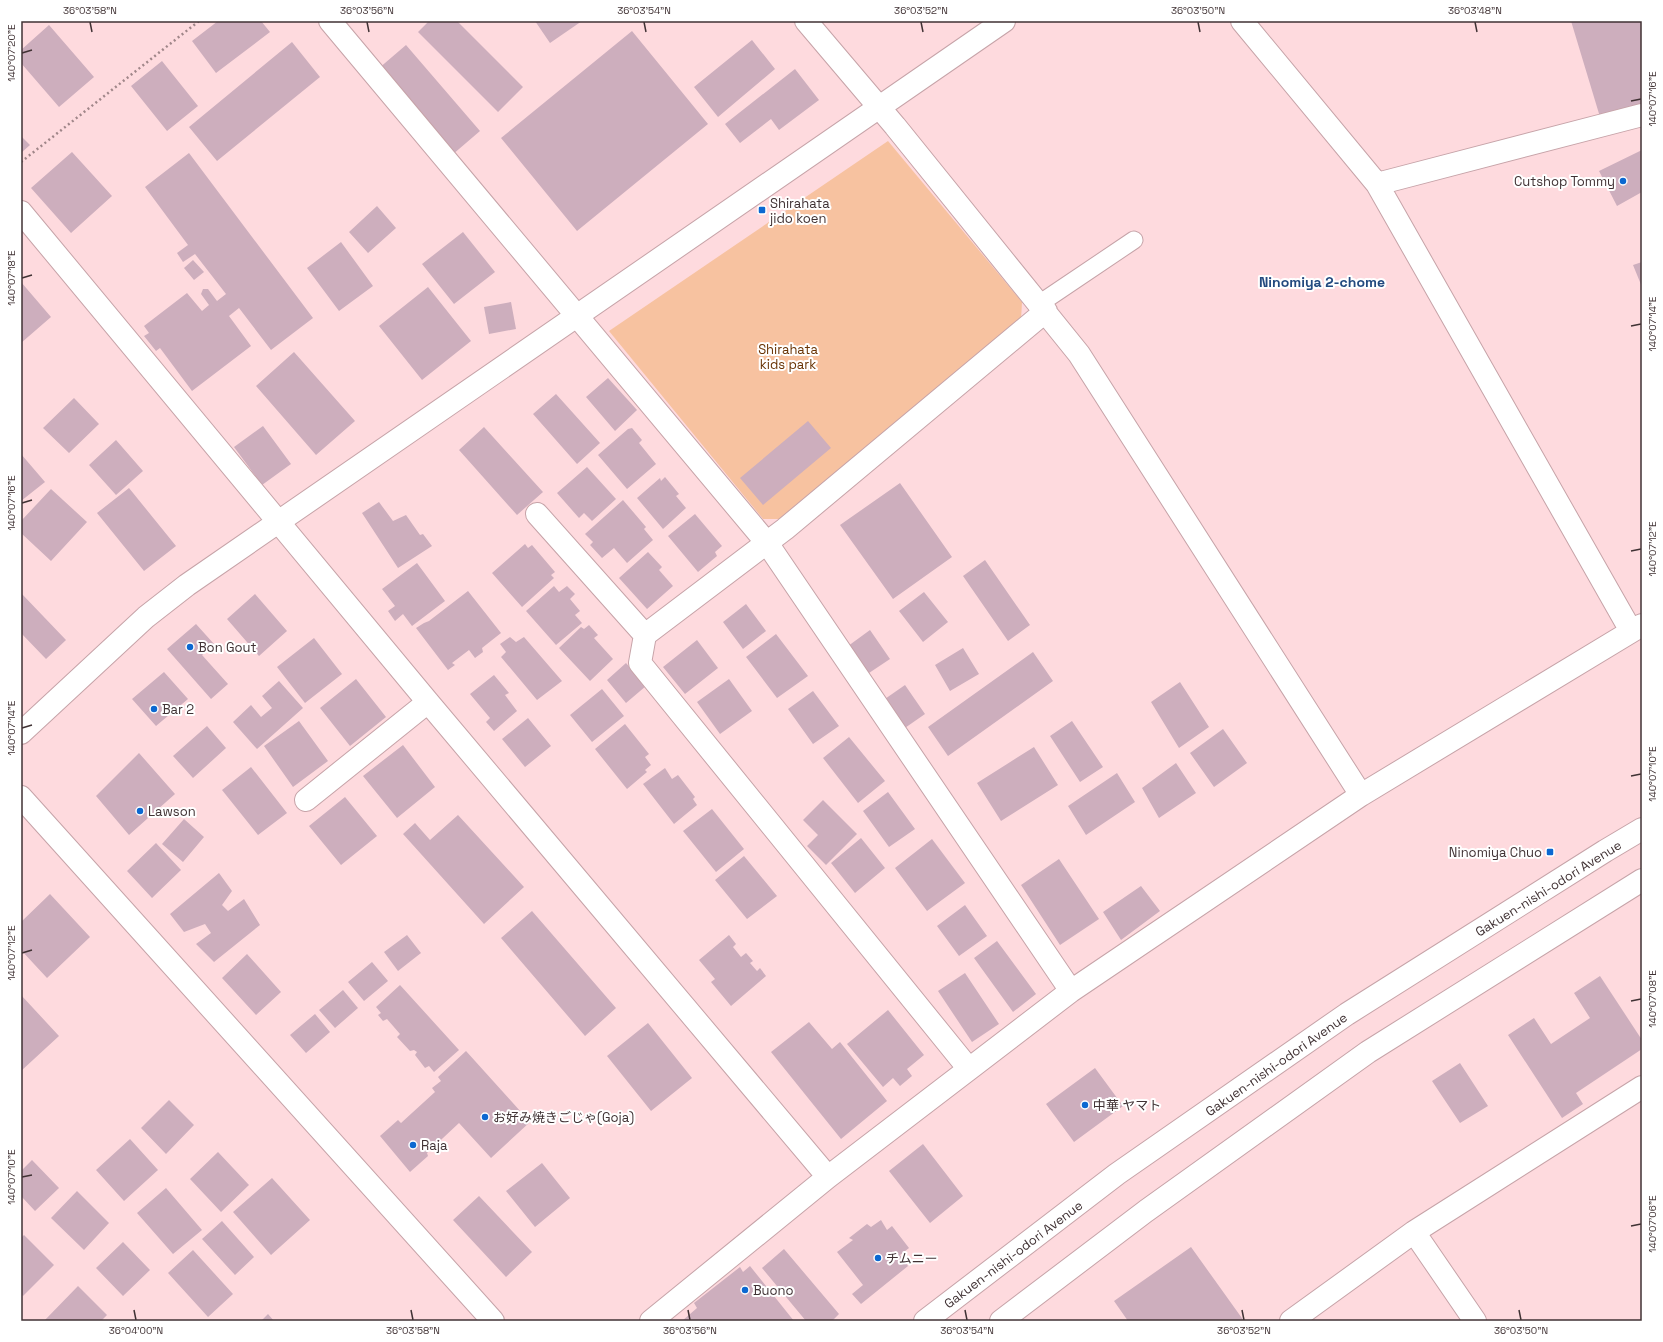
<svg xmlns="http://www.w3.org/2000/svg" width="1663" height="1342" font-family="'Space Grotesk','Noto Sans JP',sans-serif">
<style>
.green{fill:#f7c2a0}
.building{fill:#cdaebd}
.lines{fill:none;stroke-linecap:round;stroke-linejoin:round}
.service-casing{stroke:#c6a3a8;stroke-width:19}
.minor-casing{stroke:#c6a3a8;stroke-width:24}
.tertiary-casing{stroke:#c6a3a8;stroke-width:24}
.secondary-casing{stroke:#c6a3a8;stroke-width:24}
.path{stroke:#a08689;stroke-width:2.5;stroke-dasharray:2 3;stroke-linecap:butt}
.service{stroke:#fff;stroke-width:17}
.minor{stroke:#fff;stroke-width:22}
.tertiary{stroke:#fff;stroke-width:22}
.secondary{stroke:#fff;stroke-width:22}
.ticks{fill:none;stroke:#403234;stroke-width:1.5}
.poi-dot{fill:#0b68d1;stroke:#fff;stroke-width:1.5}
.labels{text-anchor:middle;stroke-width:4;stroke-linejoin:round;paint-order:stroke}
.poi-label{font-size:13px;fill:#403234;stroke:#fff;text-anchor:start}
.park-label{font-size:13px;fill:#683304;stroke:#fff}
.street-label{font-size:13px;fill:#403234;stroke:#fff}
.neighbourhood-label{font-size:14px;font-weight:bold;fill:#234a7f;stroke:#fff}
.neatline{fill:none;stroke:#403234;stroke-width:1.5}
.ticks-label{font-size:10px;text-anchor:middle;fill:#403234}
</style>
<rect width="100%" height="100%" fill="#fedade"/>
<path class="green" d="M888,141L1022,302L1021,320L783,519H763L609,331Z"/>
<path class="building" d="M218,21H261L270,32L216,73L192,41Z
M429,21H457L523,87L498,112L418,32Z
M535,21H582L550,43Z
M1571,21H1642V107L1600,117Z
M49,25L94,77L59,107L21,63V50Z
M632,31L708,124L577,231L501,138Z
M752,40L775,69L718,117L694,87Z
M292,42L320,77L217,161L189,127Z
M406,45L480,131L452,155L378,69Z
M162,61L198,106L167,131L131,86Z
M795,69L819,100L779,130L771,119L740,143L725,124Z
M21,136L30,145L21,153Z
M1642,150V192L1617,206L1599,171Z
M72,152L112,196L71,233L31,188Z
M189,153L313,318L271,350L239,308L229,316L251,346L192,391L160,348L156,351L144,336L149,333L144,326L187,293L202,311L209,305L201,294L203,289H208L217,301L226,294L195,254L183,262L177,253L188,245L145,187Z
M377,206L396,228L368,253L349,232Z
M463,232L495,272L454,304L422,264Z
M341,242L373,286L339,311L307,268Z
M193,260L204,272L194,280L184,268Z
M1642,262V287L1633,265Z
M21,282L51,317L21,343Z
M428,287L471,341L422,380L379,326Z
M511,302L516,329L489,334L484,307Z
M294,352L355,421L316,455L256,386Z
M608,378L637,410L615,431L586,397Z
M556,394L600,443L577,464L533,414Z
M74,398L99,424L69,453L43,428Z
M808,421L831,448L763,505L740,478Z
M263,426L291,464L262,485L234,447Z
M484,427L543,492L517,515L459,450Z
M632,428L642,440L639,443L656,464L627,489L598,455L628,429Z
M116,440L143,471L116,495L89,465Z
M21,454L45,482L21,501Z
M587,467L616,499L592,521L584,513L579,518L557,493Z
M665,477L679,494L676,496L686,508L663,529L637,498L660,478L661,481Z
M900,483L952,557L893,599L840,525Z
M129,488L176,546L144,571L97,513Z
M51,489L87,522L51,561L21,533V521Z
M623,500L646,527L644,529L653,540L627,563L614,548L602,558L590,545L593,542L585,534Z
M379,502L393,521L406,515L420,535L423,534L432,546L398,568L362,513Z
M695,514L722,546L715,552L717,556L698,572L668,536Z
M525,544L528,548L532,545L555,572L551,575L554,578L522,607L492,573Z
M648,552L662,567L659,570L673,586L647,609L619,578Z
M985,560L1030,625L1008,641L963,576Z
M417,563L445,601L412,626L403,614L395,621L388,611L395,606L382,589Z
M554,586L559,592L567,586L575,594L570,599L580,611L575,615L582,623L556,645L526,611Z
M468,591L501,633L482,648L483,652L475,658L469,650L452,663L455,665L448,670L416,628L424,623L429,621Z
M924,592L948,622L923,642L899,611Z
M21,593L66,640L46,659L21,633Z
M255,594L287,631L259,656L227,619Z
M746,604L766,631L743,649L723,622Z
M196,624L214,644L202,655L228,684L211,699L167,649Z
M589,625L598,635L594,638L613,659L590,681L559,648L581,627L584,629Z
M870,630L890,659L863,677L844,649Z
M776,634L808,676L777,698L746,657Z
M510,637L516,642L524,637L562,681L537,700L501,657L506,652L500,644Z
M314,638L342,674L305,703L277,667Z
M697,640L718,668L685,694L663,667Z
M963,648L979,674L950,691L935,665Z
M1033,652L1053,681L948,756L928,727Z
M626,663L646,686L626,703L607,680Z
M164,672L188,699L156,726L132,699Z
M494,675L509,693L505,695L517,711L494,731L486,722L490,718L470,694Z
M356,679L386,717L350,746L320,708Z
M729,679L752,711L720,734L697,702Z
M279,681L303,708L257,749L233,722L251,705L261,717L272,708L262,696Z
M1180,682L1209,727L1179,748L1151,702Z
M905,685L925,714L902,730L882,701Z
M602,689L624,716L592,742L570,715Z
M813,691L839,726L813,744L788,709Z
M528,718L551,746L525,767L502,739Z
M299,721L328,761L293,787L264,746Z
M1072,721L1103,767L1080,782L1050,736Z
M625,724L649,754L645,757L651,765L645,770L647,772L627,789L595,749Z
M207,726L226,748L193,778L173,756Z
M1223,729L1247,763L1214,787L1190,753Z
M849,737L885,781L858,803L823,758Z
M403,745L435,787L397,818L363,776Z
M1034,747L1058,785L1001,821L977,783Z
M139,753L175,794L129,835L96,796Z
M1176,763L1196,793L1159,818L1142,788Z
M251,767L287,813L258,835L222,790Z
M665,768L672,779L678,775L695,797L693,799L697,805L674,824L643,784Z
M1117,773L1135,802L1086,835L1068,806Z
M888,792L915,829L889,847L863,811Z
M345,797L377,836L341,865L309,826Z
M823,800L857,834L826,865L807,846L818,835L803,820Z
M712,809L744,849L716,872L683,831Z
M458,815L524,887L484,924L403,834L415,823L430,840Z
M184,819L204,837L183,862L162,844Z
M861,838L885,868L855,893L831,863Z
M932,839L965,883L927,911L895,868Z
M156,843L181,870L152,898L127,871Z
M744,856L777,896L747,919L715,880Z
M1059,859L1099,919L1060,945L1021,885Z
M219,873L232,891L222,905L228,911L244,899L260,925L214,962L196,944L211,933L205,924L184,932L170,914Z
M1141,886L1160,911L1121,940L1103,912Z
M50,894L90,937L47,978L21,950V922Z
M965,905L987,936L959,956L937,926Z
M532,911L616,1008L585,1036L501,938Z
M407,935L421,953L398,971L384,952Z
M729,935L736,944L733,947L741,957L746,953L753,961L750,963L757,971L760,968L766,976L731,1006L711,982L715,979L699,960Z
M997,941L1036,994L1013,1012L974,958Z
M247,954L281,992L256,1015L222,978Z
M372,962L388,981L364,1001L348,982Z
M965,973L999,1024L972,1042L938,991Z
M1600,976L1642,1040V1049L1576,1093L1583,1104L1562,1118L1508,1035L1534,1018L1551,1044L1590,1018L1574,993Z
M400,985L459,1050L434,1072L429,1066L425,1068L415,1055L417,1052L414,1050L410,1051L397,1037L400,1034L387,1019L383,1021L378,1015L381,1013L376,1007Z
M343,990L358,1008L335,1028L319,1010Z
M21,995L59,1036L21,1071Z
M888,1010L924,1055L907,1069L912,1076L900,1086L893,1078L883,1087L847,1044Z
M315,1014L330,1032L306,1053L290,1035Z
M809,1022L832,1049L840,1042L887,1101L841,1139L771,1052Z
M648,1023L692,1078L651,1111L607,1056Z
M466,1051L530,1122L491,1158L459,1123L427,1153L428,1156L410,1172L380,1136L398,1120L401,1123L435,1092L432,1088L441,1081L438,1077Z
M1460,1063L1488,1106L1460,1123L1432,1081Z
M1095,1068L1123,1106L1074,1142L1046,1104Z
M169,1100L194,1125L166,1154L141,1128Z
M130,1139L158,1170L124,1201L96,1170Z
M923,1144L963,1196L930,1223L889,1171Z
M218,1152L249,1185L221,1212L190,1179Z
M32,1160L59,1188L35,1211L21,1196V1171Z
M542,1163L570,1198L535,1227L506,1191Z
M272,1178L310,1220L271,1255L233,1212Z
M166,1188L202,1230L173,1254L137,1213Z
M77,1191L109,1223L84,1250L51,1218Z
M479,1196L532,1252L506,1277L453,1220Z
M881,1220L887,1230L892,1226L909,1248L900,1255L908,1266L861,1304L852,1294L863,1285L837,1252L853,1240L849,1238L867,1224L871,1227Z
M222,1221L254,1257L235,1275L202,1239Z
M24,1235L54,1265L23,1296L21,1294V1238Z
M123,1242L150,1270L123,1296L96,1268Z
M1191,1247L1244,1321H1128L1114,1301Z
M784,1249L839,1314L832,1321H806L762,1268Z
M193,1250L233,1294L208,1317L168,1273Z
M750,1266L794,1321H682L697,1308L694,1303L740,1267L743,1272Z
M78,1286L107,1315L101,1321H44Z
M268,1314L274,1321H261Z"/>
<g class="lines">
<defs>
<path id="service" d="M1039,304L1134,240"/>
<path id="minor" d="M330,21L767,543L1071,991
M806,21L895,126L1079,354L1361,795
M1242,21L1377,184L1631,631
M1377,184L1642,115
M21,212L428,702L828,1177
M537,514L645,635
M21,797L493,1321
M306,800L428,702
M969,1069L640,663L645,635L785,529L1046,311
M1414,1232L1475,1321
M651,1321L828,1177L1071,991L1361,795L1642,625
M1291,1321L1414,1232L1642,1087"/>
<path id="tertiary" d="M21,733L146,617L187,585L1004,21"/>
<path id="secondary" d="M925,1321L1117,1174L1347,1014L1605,851L1642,829
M1001,1321L1146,1211L1368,1052L1642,880"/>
</defs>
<use href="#service" class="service-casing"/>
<use href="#minor" class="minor-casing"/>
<use href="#tertiary" class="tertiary-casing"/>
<use href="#secondary" class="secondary-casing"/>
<path class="path" d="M21,162L199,21"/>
<use href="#service" class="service"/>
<use href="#minor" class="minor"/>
<use href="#tertiary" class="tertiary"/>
<use href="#secondary" class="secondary"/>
</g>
<path class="ticks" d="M90,22L92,32M367,22L369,32M644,22L646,32M921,22L923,32M1198,22L1200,32M1475,22L1477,32M22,53L32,50M1631,101L1641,99M22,278L32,275M1631,326L1641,324M22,503L32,500M1631,551L1641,549M22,728L32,725M1631,776L1641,774M22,953L32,950M1631,1001L1641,999M22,1177L32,1175M1631,1226L1641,1224M134,1310L136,1320M411,1310L413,1320M688,1310L690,1320M965,1310L967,1320M1242,1310L1244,1320M1519,1310L1521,1320"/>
<g class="poi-dot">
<circle cx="1623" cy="181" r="4"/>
<rect x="758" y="206" width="8" height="8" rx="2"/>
<circle cx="190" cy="647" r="4"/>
<circle cx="154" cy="709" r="4"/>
<circle cx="140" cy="811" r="4"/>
<rect x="1546" y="848" width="8" height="8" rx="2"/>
<circle cx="1085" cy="1105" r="4"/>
<circle cx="485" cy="1117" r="4"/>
<circle cx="413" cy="1145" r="4"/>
<circle cx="878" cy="1258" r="4"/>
<circle cx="745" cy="1290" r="4"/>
</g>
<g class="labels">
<g class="poi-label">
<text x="1615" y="186" text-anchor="end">Cutshop Tommy</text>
<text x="770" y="208">Shirahata<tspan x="770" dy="15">jido koen</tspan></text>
<text x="198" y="652">Bon Gout</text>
<text x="162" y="714">Bar 2</text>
<text x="148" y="816">Lawson</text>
<text x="1542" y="857" text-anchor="end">Ninomiya Chuo</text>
<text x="1093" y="1110">中華 ヤマト</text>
<text x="493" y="1122">お好み焼きごじゃ(Goja)</text>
<text x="421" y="1150">Raja</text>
<text x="886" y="1263">チムニー</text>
<text x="753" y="1295">Buono</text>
</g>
<g class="park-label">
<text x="788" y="354">Shirahata<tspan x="788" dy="15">kids park</tspan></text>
</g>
<g class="street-label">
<text transform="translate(1548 888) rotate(-32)" y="5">Gakuen-nishi-odori Avenue</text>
<text transform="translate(1276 1064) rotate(-35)" y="5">Gakuen-nishi-odori Avenue</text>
<text transform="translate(1013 1254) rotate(-37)" y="5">Gakuen-nishi-odori Avenue</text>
</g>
<g class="neighbourhood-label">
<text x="1322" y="287">Ninomiya 2-chome</text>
</g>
</g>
<rect width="1663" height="1342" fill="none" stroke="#ffffff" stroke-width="44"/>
<rect x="22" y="22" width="1619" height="1298" class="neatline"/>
<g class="ticks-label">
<text x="90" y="14">36°03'58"N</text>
<text x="367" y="14">36°03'56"N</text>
<text x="644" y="14">36°03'54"N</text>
<text x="921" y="14">36°03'52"N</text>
<text x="1198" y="14">36°03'50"N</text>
<text x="1475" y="14">36°03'48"N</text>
<text transform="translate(11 53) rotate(-90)" y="4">140°07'20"E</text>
<text transform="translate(1652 99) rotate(-90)" y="4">140°07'16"E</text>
<text transform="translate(11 278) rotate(-90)" y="4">140°07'18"E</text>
<text transform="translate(1652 324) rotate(-90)" y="4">140°07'14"E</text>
<text transform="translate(11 503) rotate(-90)" y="4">140°07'16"E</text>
<text transform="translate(1652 549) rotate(-90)" y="4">140°07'12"E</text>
<text transform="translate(11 728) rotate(-90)" y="4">140°07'14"E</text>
<text transform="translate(1652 774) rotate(-90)" y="4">140°07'10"E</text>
<text transform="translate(11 953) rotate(-90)" y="4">140°07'12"E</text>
<text transform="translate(1652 999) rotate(-90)" y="4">140°07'08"E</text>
<text transform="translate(11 1177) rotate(-90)" y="4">140°07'10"E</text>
<text transform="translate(1652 1224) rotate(-90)" y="4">140°07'06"E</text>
<text x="136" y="1334">36°04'00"N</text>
<text x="413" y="1334">36°03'58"N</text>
<text x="690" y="1334">36°03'56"N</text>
<text x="967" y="1334">36°03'54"N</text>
<text x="1244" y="1334">36°03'52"N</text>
<text x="1521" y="1334">36°03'50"N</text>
</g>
</svg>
